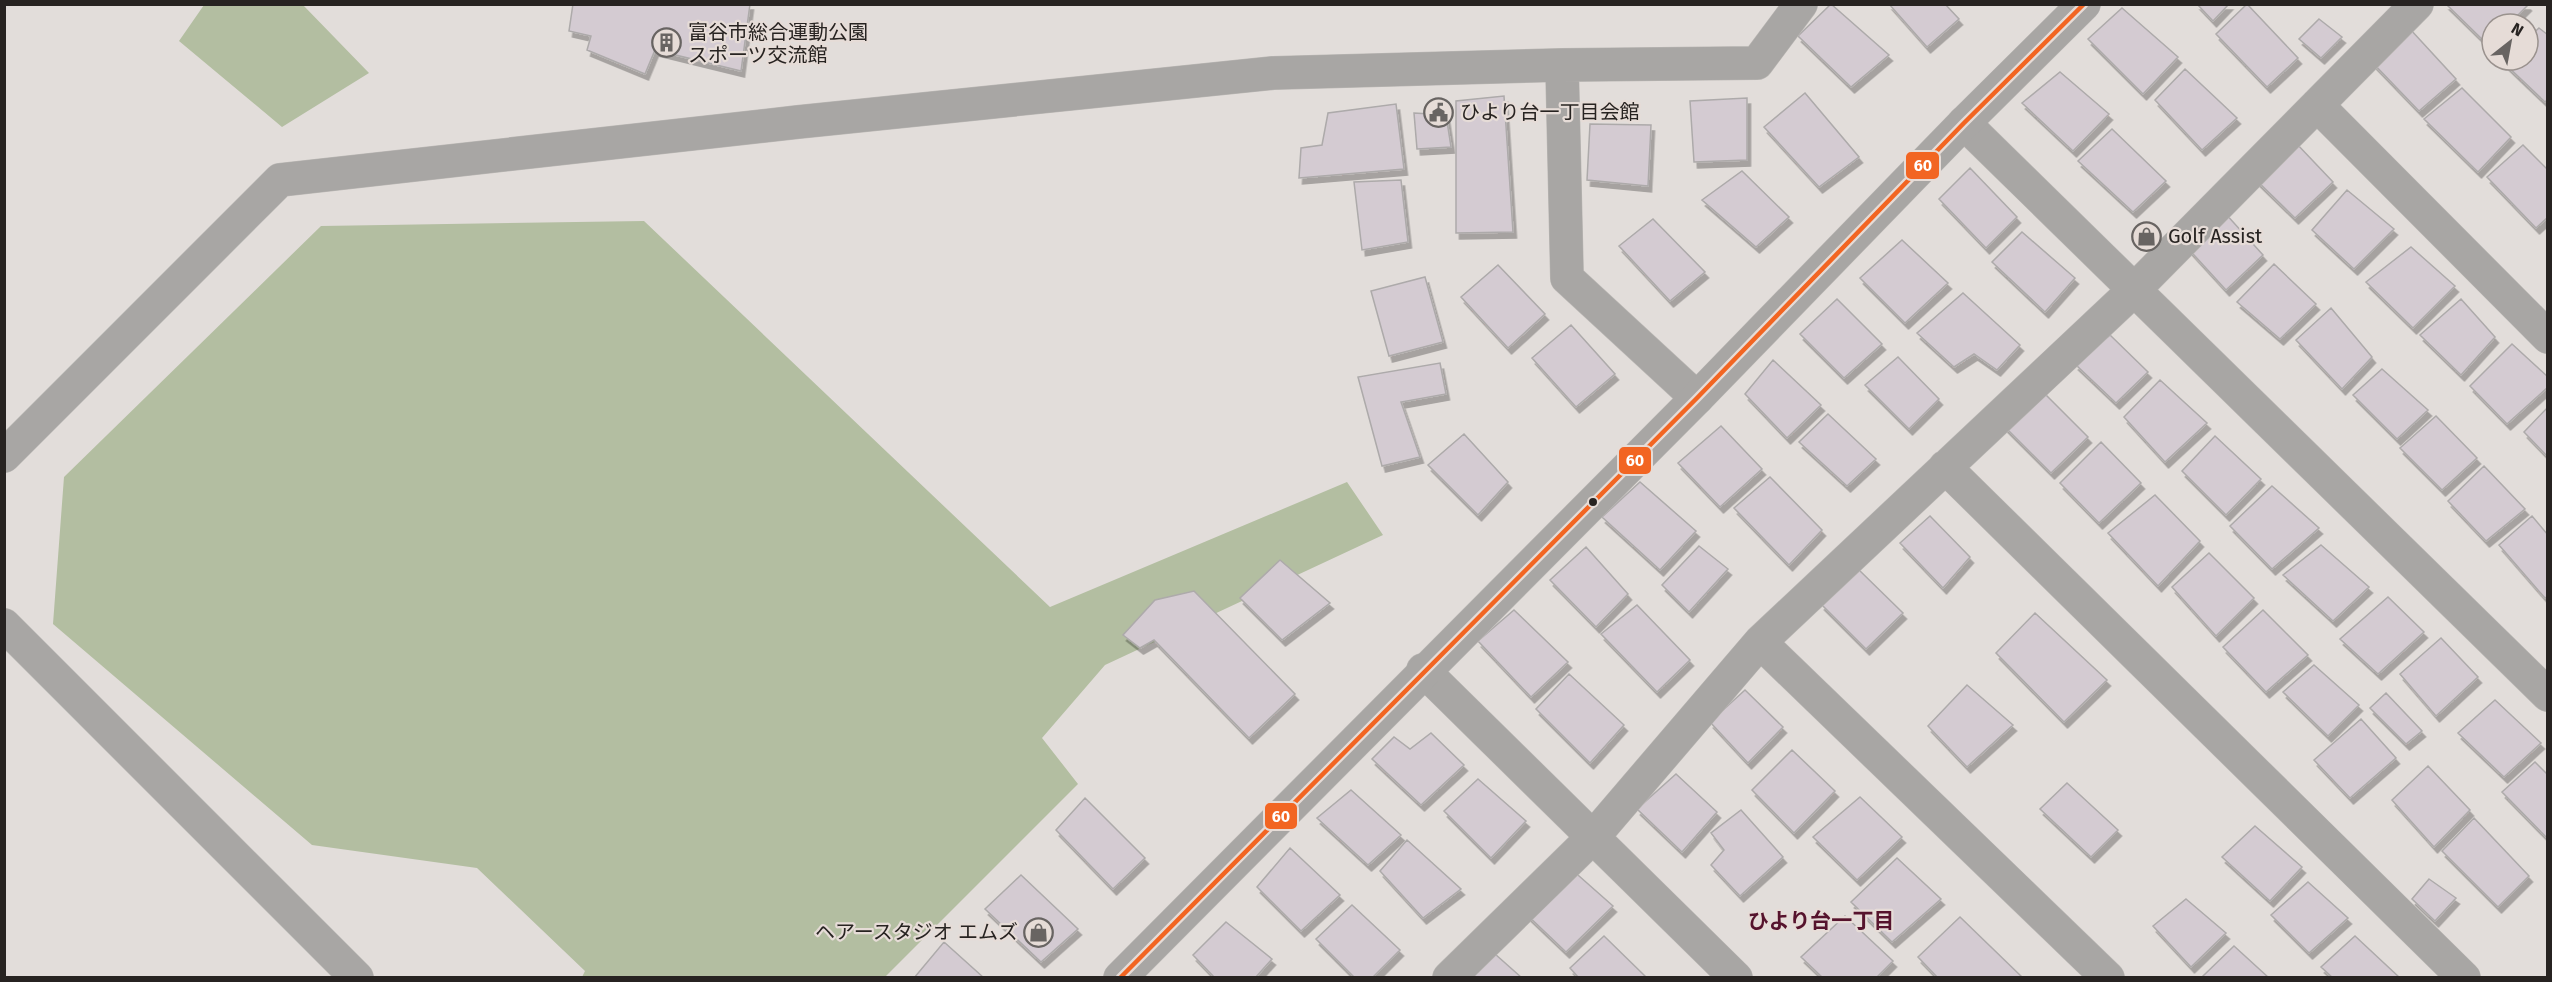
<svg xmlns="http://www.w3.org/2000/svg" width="2552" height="982" font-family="'Fira Sans','Noto Sans JP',sans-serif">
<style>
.forest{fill:#b3bea1}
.building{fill:#d4cbd2;stroke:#adaaaa;stroke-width:1.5;filter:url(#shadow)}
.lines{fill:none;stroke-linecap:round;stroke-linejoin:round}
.minor-casing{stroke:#bcb9b6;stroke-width:34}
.tertiary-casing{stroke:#bcb9b6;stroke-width:34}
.minor{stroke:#a8a6a4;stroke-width:33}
.tertiary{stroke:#a8a6a4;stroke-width:33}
.bus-1-casing{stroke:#e6dcd7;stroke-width:9}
.bus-1{stroke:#f26522;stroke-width:4.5}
.bus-dot{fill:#272321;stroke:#e6dcd7;stroke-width:2}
.labels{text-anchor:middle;stroke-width:4.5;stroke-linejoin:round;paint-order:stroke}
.poi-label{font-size:20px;fill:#272321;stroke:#e6dcd7;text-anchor:start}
.neighbourhood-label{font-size:21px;font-weight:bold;fill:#56132d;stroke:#e6dcd7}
.line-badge{stroke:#e6dcd7;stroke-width:2}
.badge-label{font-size:16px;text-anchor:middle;font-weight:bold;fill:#fff}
</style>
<defs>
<filter id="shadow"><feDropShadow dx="3.5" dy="6" stdDeviation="0" flood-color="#0004"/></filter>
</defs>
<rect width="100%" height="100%" fill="#e2ddda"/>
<path class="forest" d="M204,5H303L369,73L282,127L179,41Z
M644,221L1050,607L1347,482L1383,535L1105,665L1042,738L1078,784L885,977H582L585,971L477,868L312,845L53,624L64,477L321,226Z"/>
<path class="building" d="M573,4H750L741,71L655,50L645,74L587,50L591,36L569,31Z
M1831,4L1889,55L1851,87L1798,36Z
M1889,4H1945L1959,19L1927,47Z
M2197,4H2229L2213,21Z
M2247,4L2298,58L2267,87L2216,34Z
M2446,4H2527L2528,5L2509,24H2492V42L2488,45Z
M2122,8L2178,57L2143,94L2088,39Z
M2319,19L2342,37L2321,58L2299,39Z
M2539,28L2548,35V99L2545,102L2502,61L2528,60V38Z
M2410,29L2456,79L2419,111L2370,60Z
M2185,69L2237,118L2202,150L2155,100Z
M2060,72L2109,114L2073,151L2022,103Z
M2462,88L2511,137L2478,172L2424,119Z
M1805,93L1859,157L1819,187L1764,127Z
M1504,96L1513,232L1456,233V101Z
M1747,98V160L1694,162L1690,101Z
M1396,104L1404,169L1299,178L1301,148L1322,145L1328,113Z
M1414,113L1446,115L1451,147L1417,149Z
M1590,124L1651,125L1648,186L1587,180Z
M2112,129L2166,181L2133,212L2078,161Z
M2295,142L2333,182L2295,218L2252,176Z
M2523,145L2548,170V217L2536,228L2487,177Z
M1970,168L2017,217L1986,248L1939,199Z
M1742,171L1789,217L1756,247L1702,200Z
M1401,180L1408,242L1362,250L1354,182Z
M2347,190L2394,229L2354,269L2312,230Z
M2224,212L2263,255L2226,290L2184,244Z
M1653,219L1705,272L1670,301L1619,246Z
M2022,232L2075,278L2045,312L1992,262Z
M1902,240L1948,283L1905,323L1860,278Z
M2411,247L2455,286L2413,328L2366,282Z
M2274,264L2316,304L2280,339L2237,302Z
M1498,265L1545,314L1508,348L1461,297Z
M1425,277L1443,342L1389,356L1371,291Z
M1963,293L2020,345L1997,370L1974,354L1954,367L1917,333Z
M1837,299L1882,344L1844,378L1800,334Z
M2461,299L2495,337L2461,375L2420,335Z
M2331,308L2372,357L2342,389L2296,340Z
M1571,325L1615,374L1576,407L1532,358Z
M2110,335L2148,372L2116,403L2075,364Z
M2512,344L2548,377V387L2507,424L2470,386Z
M1898,357L1939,399L1909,429L1865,385Z
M1773,360L1821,405L1787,438L1745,394Z
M1440,363L1446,394L1401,402L1420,457L1382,466L1358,377Z
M2382,369L2428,410L2397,439L2353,395Z
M2160,380L2207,423L2165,462L2124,417Z
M2039,388L2088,437L2051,473L2002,424Z
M2548,407V457L2524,432Z
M1828,414L1876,459L1847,486L1799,442Z
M2436,416L2477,458L2442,490L2400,448Z
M1721,426L1762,469L1720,507L1678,463Z
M1464,434L1508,482L1478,515L1428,465Z
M2215,436L2261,479L2226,515L2182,471Z
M2101,442L2141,483L2099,523L2060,483Z
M2484,466L2525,509L2486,541L2448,501Z
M1770,477L1822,530L1789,565L1734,508Z
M1640,482L1696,531L1660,570L1602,517Z
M2272,486L2319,528L2272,569L2230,526Z
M2155,495L2200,541L2158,586L2108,533Z
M1930,516L1970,557L1943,588L1900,543Z
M2532,516L2548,535V596L2545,598L2499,545Z
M2321,545L2369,587L2333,621L2283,575Z
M1699,546L1728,569L1689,612L1662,585Z
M1586,547L1628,594L1596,627L1550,580Z
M2209,553L2254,598L2216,636L2172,587Z
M1280,560L1330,603L1282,640L1240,598Z
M1858,569L1903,613L1866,649L1821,604Z
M1194,591L1295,694L1249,738L1154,640L1140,648L1123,635L1155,600Z
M2388,597L2424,632L2378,674L2340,639Z
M1637,605L1690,660L1657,692L1601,634Z
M1514,610L1568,662L1531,697L1478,641Z
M2263,610L2308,655L2266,692L2223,647Z
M2035,613L2107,680L2064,722L1996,653Z
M2441,638L2478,677L2436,716L2400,674Z
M2314,665L2359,705L2328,736L2283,692Z
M1569,674L1624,725L1590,763L1536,709Z
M1967,685L2013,725L1967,767L1928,726Z
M1745,690L1783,727L1748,763L1710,722Z
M2386,693L2422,731L2406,744L2370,708Z
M2495,700L2541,743L2504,777L2458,733Z
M2361,719L2396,758L2350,798L2314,760Z
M1431,733L1464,765L1421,805L1372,759L1394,737L1410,749Z
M1792,750L1835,791L1794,833L1752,790Z
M2535,762L2548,775V839L2502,792Z
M2428,766L2470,810L2434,847L2392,800Z
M1676,774L1717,812L1682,852L1637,809Z
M1478,779L1526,821L1491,858L1444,811Z
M2067,783L2118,830L2091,857L2040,809Z
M1351,790L1401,835L1368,865L1317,818Z
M1860,797L1902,837L1857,880L1813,837Z
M1085,798L1145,858L1113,889L1056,830Z
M1741,810L1783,857L1740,896L1711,865L1724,850L1711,833Z
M2474,818L2529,876L2498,907L2442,851Z
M2255,826L2302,867L2270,901L2222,857Z
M1407,840L1461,889L1423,918L1380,871Z
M1290,848L1340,895L1301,931L1257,887Z
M1897,858L1941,899L1892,942L1851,902Z
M1570,868L1613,906L1566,952L1523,911Z
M1021,875L1078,929L1041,962L985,909Z
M2429,879L2456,898L2435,921L2412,899Z
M2308,882L2348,918L2309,953L2271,915Z
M2186,899L2226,933L2191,967L2153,926Z
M1352,905L1400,950L1372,978H1355L1316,939Z
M1845,916L1893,961L1876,978H1823L1801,957Z
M1960,917L2023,978H1938L1918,957Z
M1226,922L1272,959L1255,978H1215L1193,955Z
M1604,936L1647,978H1579L1570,968Z
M2355,936L2400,978H2333L2321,967Z
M944,942L984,978H914Z
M2234,946L2269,978H2205L2203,976Z
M1495,954L1522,978H1471Z"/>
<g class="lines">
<defs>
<path id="minor" d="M1562,65L1567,278L1697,398
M2317,105L2548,337
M1964,123L2548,695
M4,456L280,180L798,122L1273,73L1562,65L1757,63L1801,4
M1945,467L2464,978
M1760,642L2108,978
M1423,670L1736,978
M1449,978L1594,836L1760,642L2134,290L2417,4"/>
<path id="tertiary" d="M4,625L357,978
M1120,978L1697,398L1964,123L2084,4"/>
</defs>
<use href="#minor" class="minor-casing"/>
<use href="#tertiary" class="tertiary-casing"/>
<use href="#minor" class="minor"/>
<use href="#tertiary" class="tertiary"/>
<defs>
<path id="bus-1" d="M1120,978L1697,398L1964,123L2084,4"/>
</defs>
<use href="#bus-1" class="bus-1-casing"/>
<use href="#bus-1" class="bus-1"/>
</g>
<defs>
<symbol id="building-ring" viewBox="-11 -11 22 22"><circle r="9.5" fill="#e6dcd7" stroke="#686462" stroke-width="1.5"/><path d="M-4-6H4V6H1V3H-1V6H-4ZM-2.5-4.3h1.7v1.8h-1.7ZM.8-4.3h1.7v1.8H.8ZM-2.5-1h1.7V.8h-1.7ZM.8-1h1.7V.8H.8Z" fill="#686462"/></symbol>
<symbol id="civic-ring" viewBox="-11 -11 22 22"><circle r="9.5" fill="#e6dcd7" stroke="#686462" stroke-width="1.5"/><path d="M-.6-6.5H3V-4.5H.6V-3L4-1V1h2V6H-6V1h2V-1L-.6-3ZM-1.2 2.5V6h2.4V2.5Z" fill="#686462"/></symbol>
<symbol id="shop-ring" viewBox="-11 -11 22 22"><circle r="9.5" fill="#e6dcd7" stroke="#686462" stroke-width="1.5"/><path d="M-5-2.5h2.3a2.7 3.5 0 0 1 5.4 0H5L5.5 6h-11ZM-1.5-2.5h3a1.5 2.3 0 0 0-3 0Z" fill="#686462"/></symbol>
</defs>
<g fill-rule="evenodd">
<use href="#building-ring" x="650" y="26" width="33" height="33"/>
<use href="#civic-ring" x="1422" y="96" width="33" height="33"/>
<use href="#shop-ring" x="2130" y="220" width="33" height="33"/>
<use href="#shop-ring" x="1022" y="916" width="33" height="33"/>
</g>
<circle class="bus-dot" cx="1593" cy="502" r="5"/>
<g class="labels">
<g class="poi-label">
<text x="688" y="39">富谷市総合運動公園<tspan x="688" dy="23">スポーツ交流館</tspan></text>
<text x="1460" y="119">ひより台一丁目会館</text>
<text x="2168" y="243">Golf Assist</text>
<text x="1018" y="939" text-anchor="end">ヘアースタジオ エムズ</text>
</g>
<g class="neighbourhood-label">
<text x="1821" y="928">ひより台一丁目</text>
</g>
</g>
<g class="line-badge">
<rect x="1905" y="151" width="35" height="29" rx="6" fill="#f26522"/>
<rect x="1618" y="446" width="34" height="29" rx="6" fill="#f26522"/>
<rect x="1264" y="802" width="34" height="28" rx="6" fill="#f26522"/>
</g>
<g class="badge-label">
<text x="1923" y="171">60</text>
<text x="1635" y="466">60</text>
<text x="1281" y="822">60</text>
</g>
<rect width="2552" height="982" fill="none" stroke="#272321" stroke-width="12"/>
<g transform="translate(2510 42) rotate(31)"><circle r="28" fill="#e6dcd7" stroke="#9a928e" stroke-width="1.5"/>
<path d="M0-4.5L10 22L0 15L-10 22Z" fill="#686462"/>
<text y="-9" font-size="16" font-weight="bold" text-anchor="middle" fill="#272321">N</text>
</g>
</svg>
